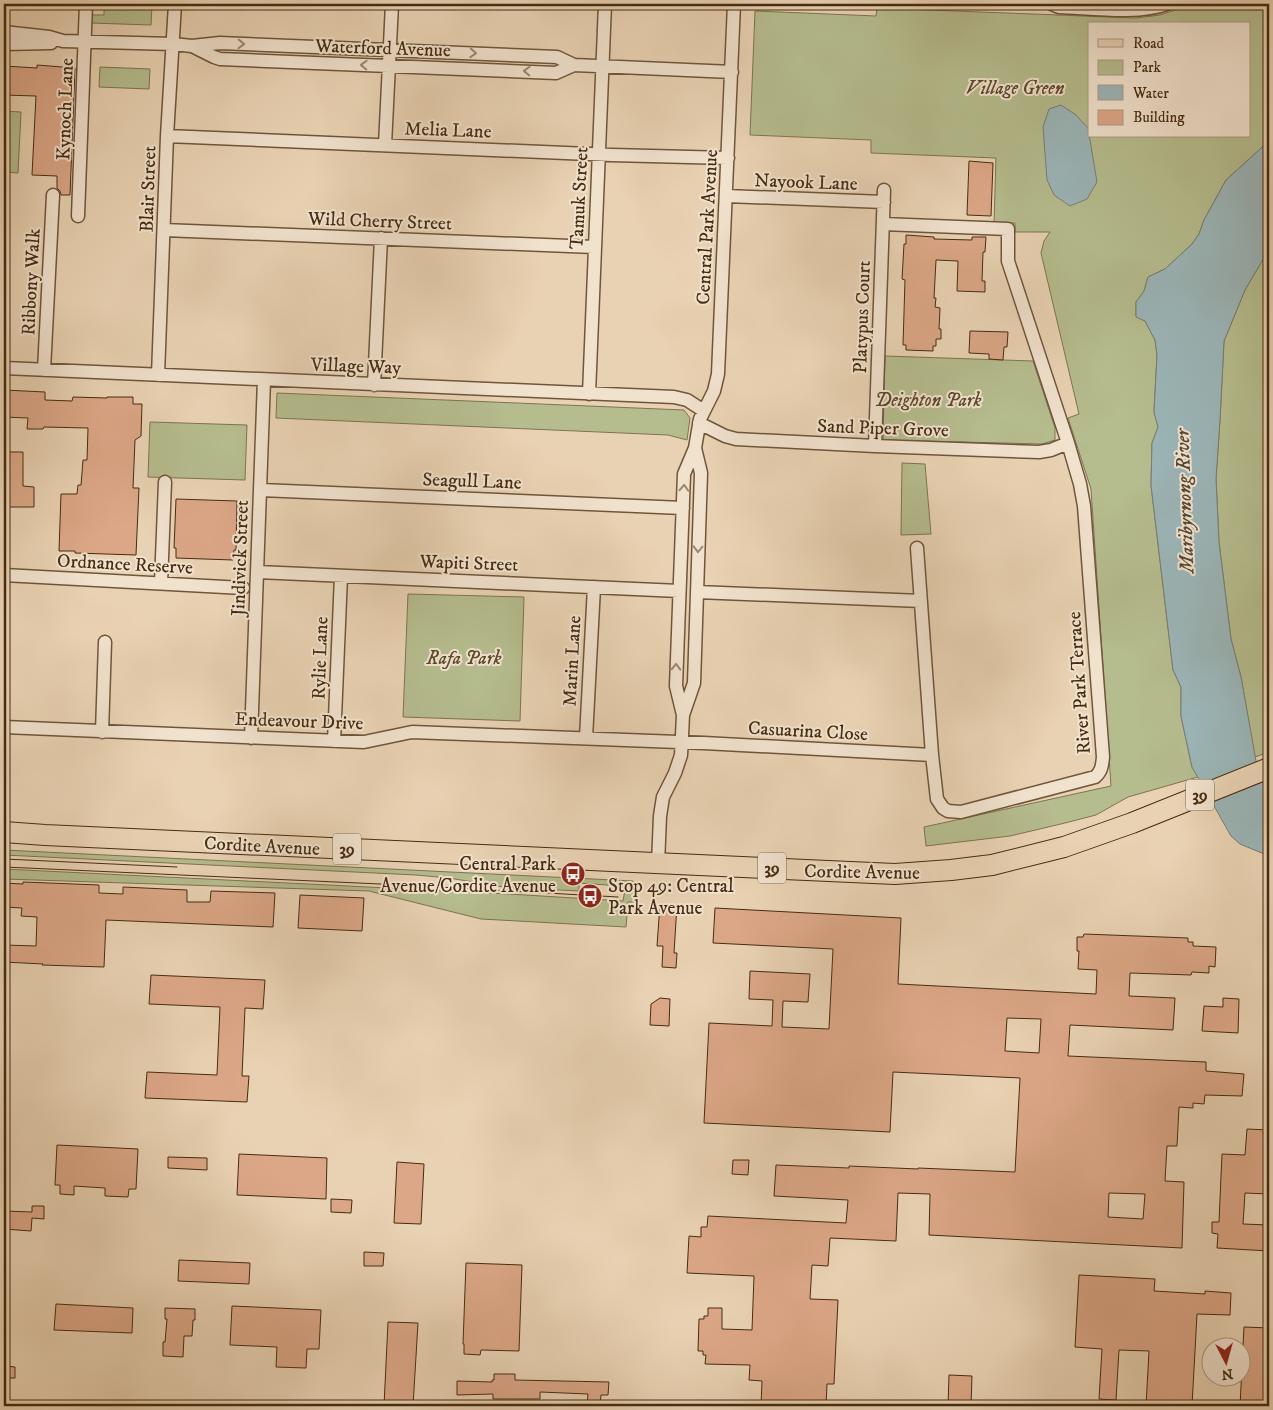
<svg xmlns="http://www.w3.org/2000/svg" width="1273" height="1410" font-family="'IM FELL DW Pica',serif">
<style>
.green{fill:#b5bc8e;stroke:#7e7450;fill-rule:evenodd}
.water{fill:#9bb5b7;stroke:#797e75}
.building{fill:#dca787;stroke:#462c12;fill-rule:evenodd}
.lines{fill:none;stroke-linecap:round;stroke-linejoin:round}
.street-casing{stroke:#6f563a;stroke-width:15}
.primary-casing{stroke:#462c12;stroke-width:22}
.street{stroke:#f1e2ce;stroke-width:12}
.primary{stroke:#e9d2b3;stroke-width:20}
.tram{stroke:#462c12;stroke-width:1}
.oneway{stroke:#9c8770}
.labels{text-anchor:middle;stroke-width:4;stroke-linejoin:round;paint-order:stroke}
.shield{fill:#f1e2ce;stroke:#79634a;stroke-width:1}
.shield-label{font-size:18px;font-weight:bold;fill:#462c12}
.street-label{font-size:19px;fill:#462c12;stroke:#f1e2ce}
.park-label{font-size:19px;font-style:italic;fill:#5c492b;stroke:#f1e2ce}
.poi-label{font-size:19px;fill:#462c12;stroke:#f1e2ce;text-anchor:end}
.water-label{font-size:20px;font-style:italic;fill:#574733;stroke:#f1e2ce}
</style>
<rect width="100%" height="100%" fill="#e9d2b3"/>
<filter id="stains"><feTurbulence type="fractalNoise" baseFrequency=".004" numOctaves="4"/><feColorMatrix values="0 0 0 0 .2 0 0 0 0 .09 0 0 0 0 .02 0 0 0 .5 -.17"/></filter>
<radialGradient id="worn" r=".72"><stop offset=".6" stop-color="#630" stop-opacity="0"/><stop offset="1" stop-color="#630" stop-opacity=".3"/></radialGradient>
<path class="green" d="M104,4L152,5L151,25L90,23V15H104Z
M1194,4H1269V141L1226,180L1204,220L1199,234L1192,244L1165,269L1148,277L1144,291L1136,302V316L1145,321L1155,340L1157,355L1154,411L1158,427L1152,443L1151,485L1173,670L1181,687V716L1192,767L1198,777L1128,797L1096,815L1065,823L1010,836L926,846L924,827L1111,786L1091,489L1068,418L1079,414L1041,253L1044,241L1050,232H1015V223H994L996,158L871,153V140L750,135L755,11L876,16L877,8L1136,18L1160,15ZM1089,24H1249V136H1089Z
M100,67L150,69L149,89L99,87Z
M4,111L21,112L18,173L4,172Z
M1269,249V752L1255,757L1241,677L1231,639L1219,542L1216,479L1220,420L1224,341L1245,290Z
M885,356L1033,361L1055,428V440L1042,444L883,440Z
M277,393L684,410L690,418L687,440L668,435L276,418Z
M150,422L247,425L245,480L148,477Z
M902,463L925,464L931,534L901,535Z
M408,594L524,597L520,721L403,717Z
M4,850L633,881V889L638,890L637,902H628L626,927L481,919L369,891L4,879V869L509,894L623,901L625,890L621,886L579,883V891L503,887L449,878L416,875L4,855Z"/>
<path class="water" d="M1061,105L1076,115L1088,128L1097,182L1087,199L1070,206L1054,195L1047,180L1043,127L1049,109Z
M1269,141V249L1245,290L1224,341L1220,420L1216,479L1219,542L1231,639L1241,677L1256,761L1262,772L1269,777V856L1240,844L1231,836L1192,767L1181,716V687L1173,670L1151,485L1152,443L1158,427L1154,412L1157,355L1155,340L1145,321L1136,317V302L1144,291L1148,277L1165,269L1192,244L1199,234L1204,220L1226,180Z"/>
<path class="building" d="M37,65L75,68L70,195H61L60,191L57,188V176L32,175L36,96L4,95V66L37,68Z
M969,161L993,163L991,216L967,215Z
M906,235L934,237V239L972,240V237H986L985,252H983L982,281H985V292L957,291L958,261L936,260L934,298H936L935,307L940,308L939,329H941V339H936V346H933V351L906,350V345H903L905,280L902,279L904,244H906Z
M970,331L1008,332L1007,347H1004L1003,360L989,359V354L969,353Z
M4,390L45,392V400L72,401L73,397L107,398V397H133V404H142L141,436L135,440L133,488H139L136,555L75,553V551H59L61,494H77L78,485H81L83,460H87L88,428L44,427L43,429H27L28,418L4,417Z
M4,452H23V486L34,487V507H4Z
M176,499L237,501L236,550H234L233,560L176,558V548H174Z
M23,882L99,885V893L123,894V887L187,890V902H210L211,891L275,893L273,927L106,920L104,967L42,965L43,964L4,962V945L36,946L37,917L21,916L22,908L4,907V883L23,884Z
M300,895L364,898L362,931L298,928Z
M660,904L677,905L674,953H677L676,968L662,967L663,946H657Z
M715,908L901,918L898,984L1096,994L1097,970L1078,969L1079,951H1077V937H1083L1084,934L1188,938V942H1193V946L1216,947L1215,967L1209,966V973L1192,972L1191,975L1130,973L1129,996L1175,998L1173,1030L1070,1025L1068,1056L1206,1062V1071L1244,1074L1242,1096L1205,1095L1204,1104L1193,1103V1108L1179,1107L1177,1146H1167L1165,1181L1184,1182L1182,1248L929,1235L930,1194L898,1193L896,1241L830,1238L828,1266L812,1265L810,1299L838,1300L834,1384H827L826,1406H761L762,1381L749,1380L750,1365L705,1364L706,1355H703V1351H698L699,1319H704V1316H708V1308H722V1329L752,1330L754,1276L687,1273L689,1236L701,1237V1227H707L708,1216L846,1223L848,1200L774,1196L776,1165L849,1168V1166L918,1169V1168L1015,1172L1020,1078L893,1072L890,1132L704,1123L709,1023L772,1026L773,1000L749,999L750,971L810,974L808,1002L783,1001L782,1027L829,1029L833,949L713,943ZM1007,1018L1041,1019L1039,1053L1005,1051ZM1109,1193L1145,1194L1143,1219L1108,1217Z
M151,975L265,980L263,1009L245,1008L242,1076H249L247,1102L145,1098L147,1072L217,1075L220,1007L149,1004Z
M660,998L670,999L669,1026L650,1025L651,1004Z
M1223,998L1239,999L1238,1033L1202,1031L1204,1006L1223,1007Z
M1247,1129L1269,1130V1194L1245,1193L1243,1224L1269,1225V1251L1217,1248L1218,1234L1212,1233V1222H1219L1222,1154L1245,1155Z
M57,1145L138,1149L136,1189H129L128,1197L105,1196V1188L74,1186V1195L60,1194V1185H55Z
M239,1154L327,1158L326,1199L237,1195Z
M168,1157L207,1158V1170L168,1168Z
M733,1160H749L748,1175L732,1174Z
M397,1162L424,1164L421,1224L394,1223Z
M331,1199L352,1200L351,1213L331,1212Z
M32,1206H44V1219L32,1218L31,1231L4,1229V1211L32,1212Z
M364,1252L384,1253L383,1266H364Z
M179,1260L250,1263L249,1284L178,1281Z
M466,1263L522,1265L519,1351L481,1350L480,1355L464,1354V1344H463Z
M1079,1275L1155,1279L1154,1291L1205,1294V1291L1231,1293L1230,1315L1197,1314L1192,1406H1146L1149,1351L1119,1350L1116,1400L1099,1399L1102,1349L1075,1347Z
M56,1304L133,1308L132,1333L54,1330Z
M232,1306L321,1310L319,1349H307L306,1368L276,1367L277,1347L230,1345Z
M165,1308L195,1309V1320H193L192,1336H184L183,1357L163,1356V1342H165L167,1319H165Z
M388,1322L418,1323L413,1406H384Z
M1244,1327L1269,1328V1406H1240Z
M4,1366L15,1367V1378H4Z
M494,1374H515V1380L609,1382L608,1395H601L600,1406L587,1405L588,1394L540,1392V1399H493V1394L457,1395V1381L492,1382V1380H494Z
M949,1375L972,1376L971,1406H948Z"/>
<g class="lines">
<defs>
<path id="street" d="M1052,4L1059,7C1090,8 1138,15 1167,4
M4,32L49,37L63,41L173,44L192,46L220,43L557,57L574,65L732,72
M4,44L51,43
M192,46L214,57L220,59L556,73L574,65
M167,136L612,155L728,158
M385,145L392,4
M726,196L884,202
M78,216L86,4
M883,224L1008,229V261L1068,443L1080,484L1084,506L1103,757C1102,765 1102,771 1095,777L961,812L948,811L943,808L937,799L932,755L917,548
M164,230L594,247
M4,368L674,397L687,400L704,411
M44,370L53,195
M158,375L167,136L175,4
M374,385L381,238
M589,394L605,4
M699,423L725,436L736,439L875,446L1039,452L1051,450L1068,443
M875,446L884,190
M261,490L683,508
M258,572L679,591
M4,575L243,588
M161,583L165,482
M697,592L921,601
M683,715L676,686L684,474L695,448L700,419L714,391L718,374L734,4
M4,727L364,742L412,732L704,743L932,755
M102,732L105,642
M251,738L264,380
M586,738L594,587
M334,741L341,576
M658,864L660,816L663,797L675,773L681,755L683,715L694,683L701,473L695,448"/>
<path id="primary" d="M4,832L45,835L895,874L951,870L992,865L1064,847L1132,823L1269,768"/>
</defs>
<use href="#street" class="street-casing"/>
<use href="#primary" class="primary-casing"/>
<use href="#street" class="street"/>
<use href="#primary" class="primary"/>
<path class="tram" d="M4,859L177,867
M4,867L402,885L618,897"/>
</g>
<defs><path id="oneway-chevron" d="M-2-3.5L2.5 0L-2 3.5" fill="none" stroke-width="1.6" stroke-linecap="round" stroke-linejoin="round" transform="scale(1.25)"/></defs>
<g class="oneway">
<use href="#oneway-chevron" transform="translate(241 44) rotate(2)"/>
<use href="#oneway-chevron" transform="translate(473 53) rotate(3)"/>
<use href="#oneway-chevron" transform="translate(364 65) rotate(-178)"/>
<use href="#oneway-chevron" transform="translate(527 71) rotate(-178)"/>
<use href="#oneway-chevron" transform="translate(684 488) rotate(-87)"/>
<use href="#oneway-chevron" transform="translate(698 549) rotate(92)"/>
<use href="#oneway-chevron" transform="translate(676 667) rotate(-88)"/>
</g>
<defs>
<symbol id="bus-disc" viewBox="-11 -11 22 22"><circle r="9.5" fill="#8f2418" stroke="#f1e2ce"/><path d="M-5-6H5V4H4V6H2V4H-2V6H-4V4H-5ZM-3.5-4V0h7V-4ZM-3.5 1.2v1.5H-2V1.2ZM2 1.2v1.5H3.5V1.2Z" fill="#fff"/></symbol>
</defs>
<g fill-rule="evenodd">
<use href="#bus-disc" x="559" y="860" width="28" height="28"/>
<use href="#bus-disc" x="576" y="882" width="28" height="28"/>
</g>
<g class="labels">
<g class="shield">
<rect x="1186" y="779.5" width="28" height="31" rx="4"/>
<rect x="333" y="833.5" width="28" height="31" rx="4"/>
<rect x="758" y="852.5" width="28" height="31" rx="4"/>
</g>
<g class="shield-label">
<text x="1200" y="801">39</text>
<text x="347" y="855">39</text>
<text x="772" y="874">39</text>
</g>
<g class="street-label">
<text transform="translate(383 47) rotate(2)" y="7">Waterford Avenue</text>
<text transform="translate(64 109) rotate(-88)" y="7">Kynoch Lane</text>
<text transform="translate(448 129) rotate(2)" y="7">Melia Lane</text>
<text transform="translate(806 181) rotate(2)" y="7">Nayook Lane</text>
<text transform="translate(147 189) rotate(-88)" y="7">Blair Street</text>
<text transform="translate(578 198) rotate(-87)" y="7">Tamuk Street</text>
<text transform="translate(380 220) rotate(2)" y="7">Wild Cherry Street</text>
<text transform="translate(706 227) rotate(-87)" y="7">Central Park Avenue</text>
<text transform="translate(30 282) rotate(-87)" y="7">Ribbony Walk</text>
<text transform="translate(861 317) rotate(-88)" y="7">Platypus Court</text>
<text transform="translate(356 365) rotate(2)" y="7">Village Way</text>
<text transform="translate(883 427) rotate(2)" y="7">Sand Piper Grove</text>
<text transform="translate(472 480) rotate(2)" y="7">Seagull Lane</text>
<text transform="translate(239 558) rotate(-88)" y="7">Jindivick Street</text>
<text transform="translate(469 562) rotate(2)" y="7">Wapiti Street</text>
<text transform="translate(125 563) rotate(3)" y="7">Ordnance Reserve</text>
<text transform="translate(319 658) rotate(-88)" y="7">Rylie Lane</text>
<text transform="translate(571 661) rotate(-87)" y="7">Marin Lane</text>
<text transform="translate(1078 683) rotate(-94)" y="7">River Park Terrace</text>
<text transform="translate(299 720) rotate(2)" y="7">Endeavour Drive</text>
<text transform="translate(808 730) rotate(3)" y="7">Casuarina Close</text>
<text transform="translate(262 845) rotate(3)" y="7">Cordite Avenue</text>
<text transform="translate(862 871) rotate(1)" y="7">Cordite Avenue</text>
</g>
<g class="park-label">
<text x="1015" y="94">Village Green</text>
<text x="928" y="406">Deighton Park</text>
<text x="464" y="664">Rafa Park</text>
</g>
<g class="poi-label">
<text x="556" y="870">Central Park<tspan x="556" dy="22">Avenue/Cordite Avenue</tspan></text>
<text x="608" y="892" text-anchor="start">Stop 49: Central<tspan x="608" dy="22">Park Avenue</tspan></text>
</g>
<g class="water-label">
<text transform="translate(1184 501) rotate(-92)" y="7">Maribyrnong River</text>
</g>
</g>
<rect width="1273" height="1410" fill="none" stroke="#e9d2b3" stroke-width="20"/>
<rect x="5" y="5" width="1263" height="1400" fill="none" stroke="#462c12" stroke-width="2.5"/>
<rect x="10" y="10" width="1253" height="1390" fill="none" stroke="#462c12"/>
<rect x="1088" y="22" width="162" height="115" fill="#f1e2ce" stroke="#ad9983"/>
<rect x="1098" y="39" width="25" height="8" fill="#e9d2b3" stroke="#ad9983"/>
<text x="1133" y="48" font-size="15" fill="#462c12">Road</text>
<rect x="1098" y="60" width="25" height="15" fill="#b5bc8e" stroke="#ad9983"/>
<text x="1133" y="72" font-size="15" fill="#462c12">Park</text>
<rect x="1098" y="85" width="25" height="15" fill="#9bb5b7" stroke="#ad9983"/>
<text x="1133" y="98" font-size="15" fill="#462c12">Water</text>
<rect x="1098" y="110" width="25" height="15" fill="#dca787" stroke="#ad9983"/>
<text x="1133" y="122" font-size="15" fill="#462c12">Building</text>
<g transform="translate(1226 1362) rotate(174)"><circle r="24" fill="#f1e2ce" stroke="#ad9983"/>
<path d="M0-4L9 19L0 12L-9 19Z" fill="#8f2418"/>
<text y="-8" font-size="14" font-weight="bold" text-anchor="middle" fill="#462c12">N</text>
</g>
<rect width="100%" height="100%" filter="url(#stains)"/>
<rect width="100%" height="100%" fill="url(#worn)"/>
</svg>
